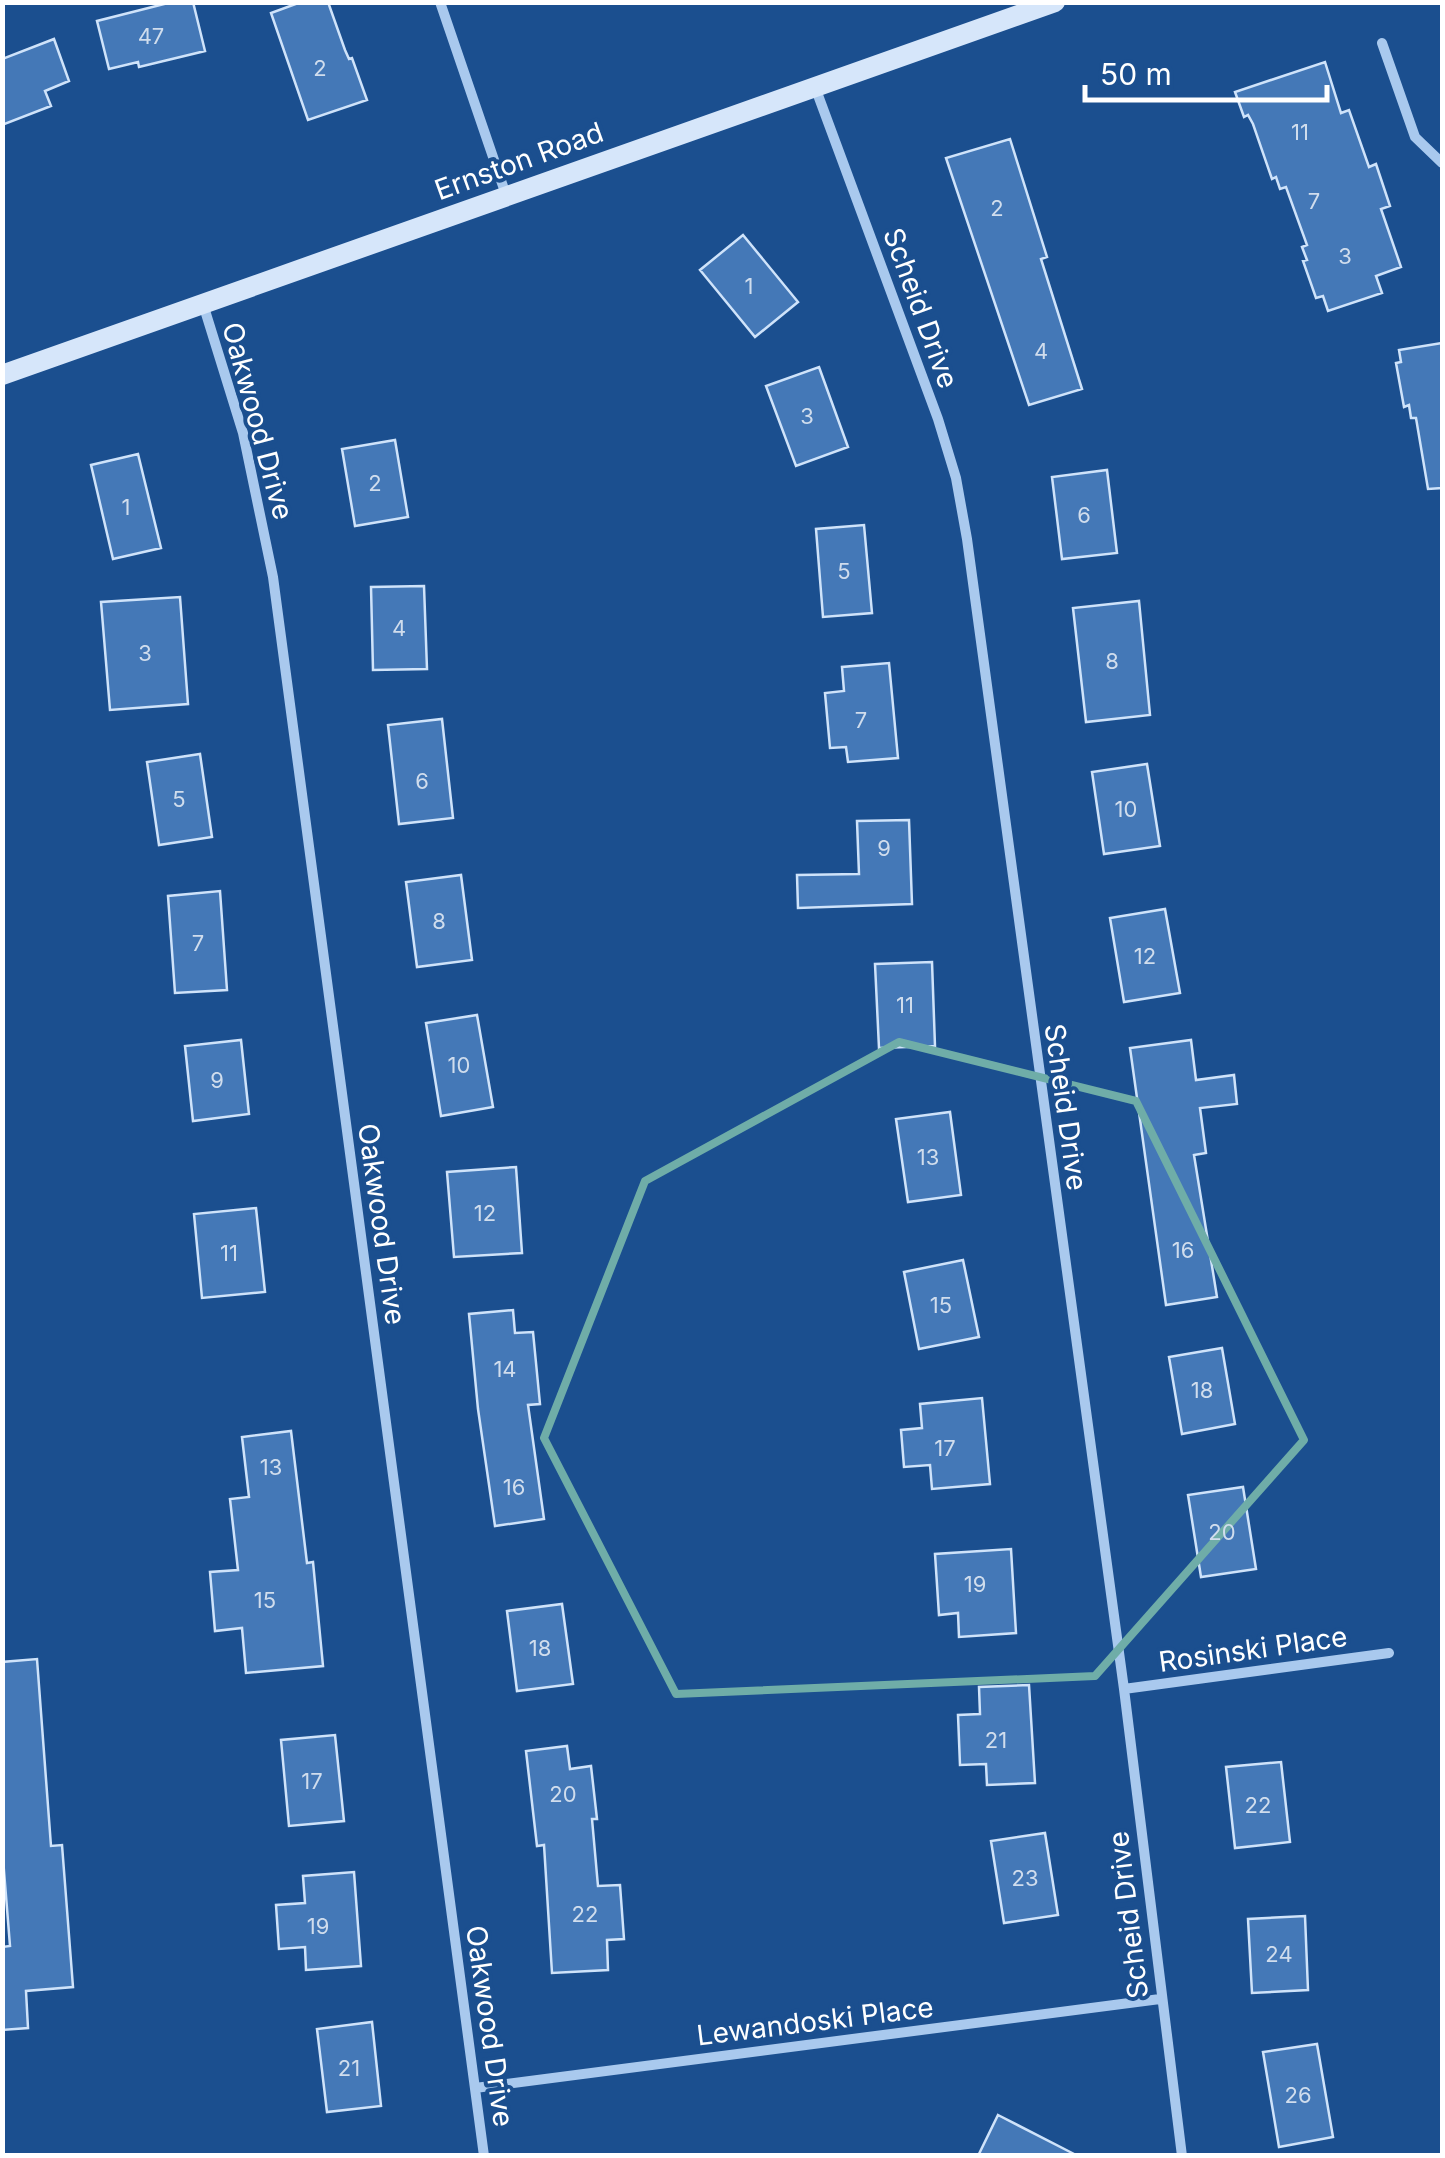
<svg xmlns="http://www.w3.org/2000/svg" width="1445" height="2158" font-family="Inter,sans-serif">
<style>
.building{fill:#4478b7;stroke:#cfe3fa;stroke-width:2.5}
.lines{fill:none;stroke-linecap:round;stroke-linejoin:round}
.street{stroke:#a9c9ee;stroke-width:10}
.secondary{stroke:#d6e6fa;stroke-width:20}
.marked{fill:none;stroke:#6fada8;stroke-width:8;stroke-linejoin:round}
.labels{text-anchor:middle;stroke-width:8;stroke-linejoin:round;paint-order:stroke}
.number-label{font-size:22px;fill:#d0dded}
.street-label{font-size:28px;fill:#fff;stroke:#1b4f8f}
</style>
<rect width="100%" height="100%" fill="#1b4f8f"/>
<path class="building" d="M172,2H193L205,51L139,67L138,62L109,69L97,21Z
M301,2H328L345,50L349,59L352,58L367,100L308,120L271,13Z
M54,39L69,81L45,91L51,106L2,125V59Z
M1325,62L1341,113L1349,110L1369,167L1376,164L1390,206L1381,209L1401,267L1376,276L1382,293L1328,311L1323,296L1316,298L1303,261L1307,260L1302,247L1307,245L1286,187L1280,189L1276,177L1272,179L1253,124L1248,115L1244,117L1235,92Z
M1010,139L1047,257L1041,259L1082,389L1029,405L946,158Z
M743,235L798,302L755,337L700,270Z
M1442,343V488L1428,489L1416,418H1411L1409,405L1404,407L1396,363L1401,362L1399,350Z
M819,367L848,447L796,466L766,386Z
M395,440L408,517L355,526L342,449Z
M138,454L161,548L113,559L91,465Z
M1107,470L1117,553L1062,559L1052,477Z
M864,525L872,613L823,617L816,529Z
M424,586L427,669L373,670L371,587Z
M180,597L188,704L110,710L101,602Z
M1139,601L1150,715L1086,722L1073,608Z
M889,663L898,758L848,762L846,747L830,748L825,693L844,691L842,667Z
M442,719L453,818L399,824L388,725Z
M200,754L212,837L159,845L147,762Z
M1147,764L1160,846L1104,854L1092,772Z
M909,820L912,904L798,908L797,875L859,874L857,821Z
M461,875L472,960L417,967L406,882Z
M220,891L227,990L175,993L168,896Z
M1165,909L1180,993L1124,1002L1110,918Z
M932,962L935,1046L879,1048L875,964Z
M477,1015L493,1107L441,1116L426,1023Z
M241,1040L249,1114L193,1121L185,1046Z
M1191,1040L1196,1080L1234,1075L1237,1104L1200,1108L1206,1153L1194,1155L1217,1297L1166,1305L1130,1048Z
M950,1112L961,1195L908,1202L896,1119Z
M516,1167L522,1253L454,1257L447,1172Z
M256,1208L265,1292L202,1298L194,1214Z
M963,1260L979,1337L919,1349L904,1272Z
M513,1310L515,1333L533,1332L540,1404L528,1405L544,1519L495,1526L478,1409L469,1314Z
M1222,1348L1235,1424L1182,1434L1169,1357Z
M982,1398L990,1484L932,1489L930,1465L904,1467L901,1430L922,1428L920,1404Z
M291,1431L307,1563L313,1562L323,1666L246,1673L242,1628L215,1631L210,1572L238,1570L230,1499L249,1497L242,1437Z
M1243,1487L1256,1569L1201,1577L1188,1495Z
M1011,1549L1016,1633L959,1637L958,1613L939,1615L935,1554Z
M562,1604L573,1684L517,1691L507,1611Z
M37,1659L51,1846L62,1845L73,1987L26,1991L28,2028L2,2030V1947L10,1946L2,1846V1662Z
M1029,1685L1035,1783L987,1785L986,1764L960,1765L958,1715L980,1714L979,1687Z
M335,1735L344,1821L289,1826L281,1740Z
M567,1746L570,1769L591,1766L597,1819H592L598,1886L620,1885L624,1939L607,1940L608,1970L552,1973L544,1845L537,1846L526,1751Z
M1281,1762L1290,1842L1235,1848L1226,1767Z
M1045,1833L1058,1915L1004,1923L991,1841Z
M354,1872L361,1966L306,1970L305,1947L279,1949L276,1905L305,1903L303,1876Z
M1305,1916L1308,1990L1252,1993L1248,1919Z
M372,2022L381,2106L327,2112L317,2029Z
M1317,2044L1333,2137L1279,2147L1263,2052Z
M998,2115L1078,2156H978Z"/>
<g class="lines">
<path class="street" d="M440,2L506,195
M1382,43L1415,137L1442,163
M815,87L938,419L956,478L967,539L1124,1689L1182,2156
M203,304L243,433L273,577L484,2156
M1124,1689L1389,1653
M475,2088L1160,1999"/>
<path class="secondary" d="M2,375L1055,2"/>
</g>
<path class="marked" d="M899,1042L1136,1101L1304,1440L1095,1676L676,1694L544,1438L645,1181Z"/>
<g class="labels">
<g class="number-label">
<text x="151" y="44">47</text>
<text x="320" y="76">2</text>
<text x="1300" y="140">11</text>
<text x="1314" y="209">7</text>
<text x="997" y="216">2</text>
<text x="1345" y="264">3</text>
<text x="749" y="294">1</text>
<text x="1041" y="359">4</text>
<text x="807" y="424">3</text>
<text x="375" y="491">2</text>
<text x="126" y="515">1</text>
<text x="1084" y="523">6</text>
<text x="844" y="579">5</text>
<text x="399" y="636">4</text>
<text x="145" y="661">3</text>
<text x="1112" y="669">8</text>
<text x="861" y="728">7</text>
<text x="422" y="789">6</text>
<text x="179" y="807">5</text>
<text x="1126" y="817">10</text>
<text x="884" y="856">9</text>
<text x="439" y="929">8</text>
<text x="198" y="951">7</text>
<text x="1145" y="964">12</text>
<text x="905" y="1013">11</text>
<text x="459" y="1073">10</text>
<text x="217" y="1088">9</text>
<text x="928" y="1165">13</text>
<text x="485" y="1221">12</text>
<text x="1183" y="1258">16</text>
<text x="229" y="1261">11</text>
<text x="941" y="1313">15</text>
<text x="505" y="1377">14</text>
<text x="1202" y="1398">18</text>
<text x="945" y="1456">17</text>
<text x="271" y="1475">13</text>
<text x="514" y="1495">16</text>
<text x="1222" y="1540">20</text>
<text x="975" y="1592">19</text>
<text x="265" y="1608">15</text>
<text x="540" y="1656">18</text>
<text x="996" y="1748">21</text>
<text x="312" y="1789">17</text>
<text x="563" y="1802">20</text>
<text x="1258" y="1813">22</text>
<text x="1025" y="1886">23</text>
<text x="585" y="1922">22</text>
<text x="318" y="1934">19</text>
<text x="1279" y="1962">24</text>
<text x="349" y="2076">21</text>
<text x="1298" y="2103">26</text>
</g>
<g class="street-label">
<text transform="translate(519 161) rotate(-20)" y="10">Ernston Road</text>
<text transform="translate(921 308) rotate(70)" y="10">Scheid Drive</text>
<text transform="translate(258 421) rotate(75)" y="10">Oakwood Drive</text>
<text transform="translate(1066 1107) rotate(82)" y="10">Scheid Drive</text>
<text transform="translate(382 1224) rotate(82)" y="10">Oakwood Drive</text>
<text transform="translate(1253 1649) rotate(-8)" y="10">Rosinski Place</text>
<text transform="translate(1128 1915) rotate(-97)" y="10">Scheid Drive</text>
<text transform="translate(815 2021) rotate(-7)" y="10">Lewandoski Place</text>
<text transform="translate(490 2026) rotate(82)" y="10">Oakwood Drive</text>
</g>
</g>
<rect width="1445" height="2158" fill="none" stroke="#ffffff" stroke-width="10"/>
<path d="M1085 85v15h242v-15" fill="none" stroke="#ffffff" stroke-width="5"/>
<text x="1100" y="85" font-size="30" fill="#ffffff" stroke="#1b4f8f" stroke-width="8" paint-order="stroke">50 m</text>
</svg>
